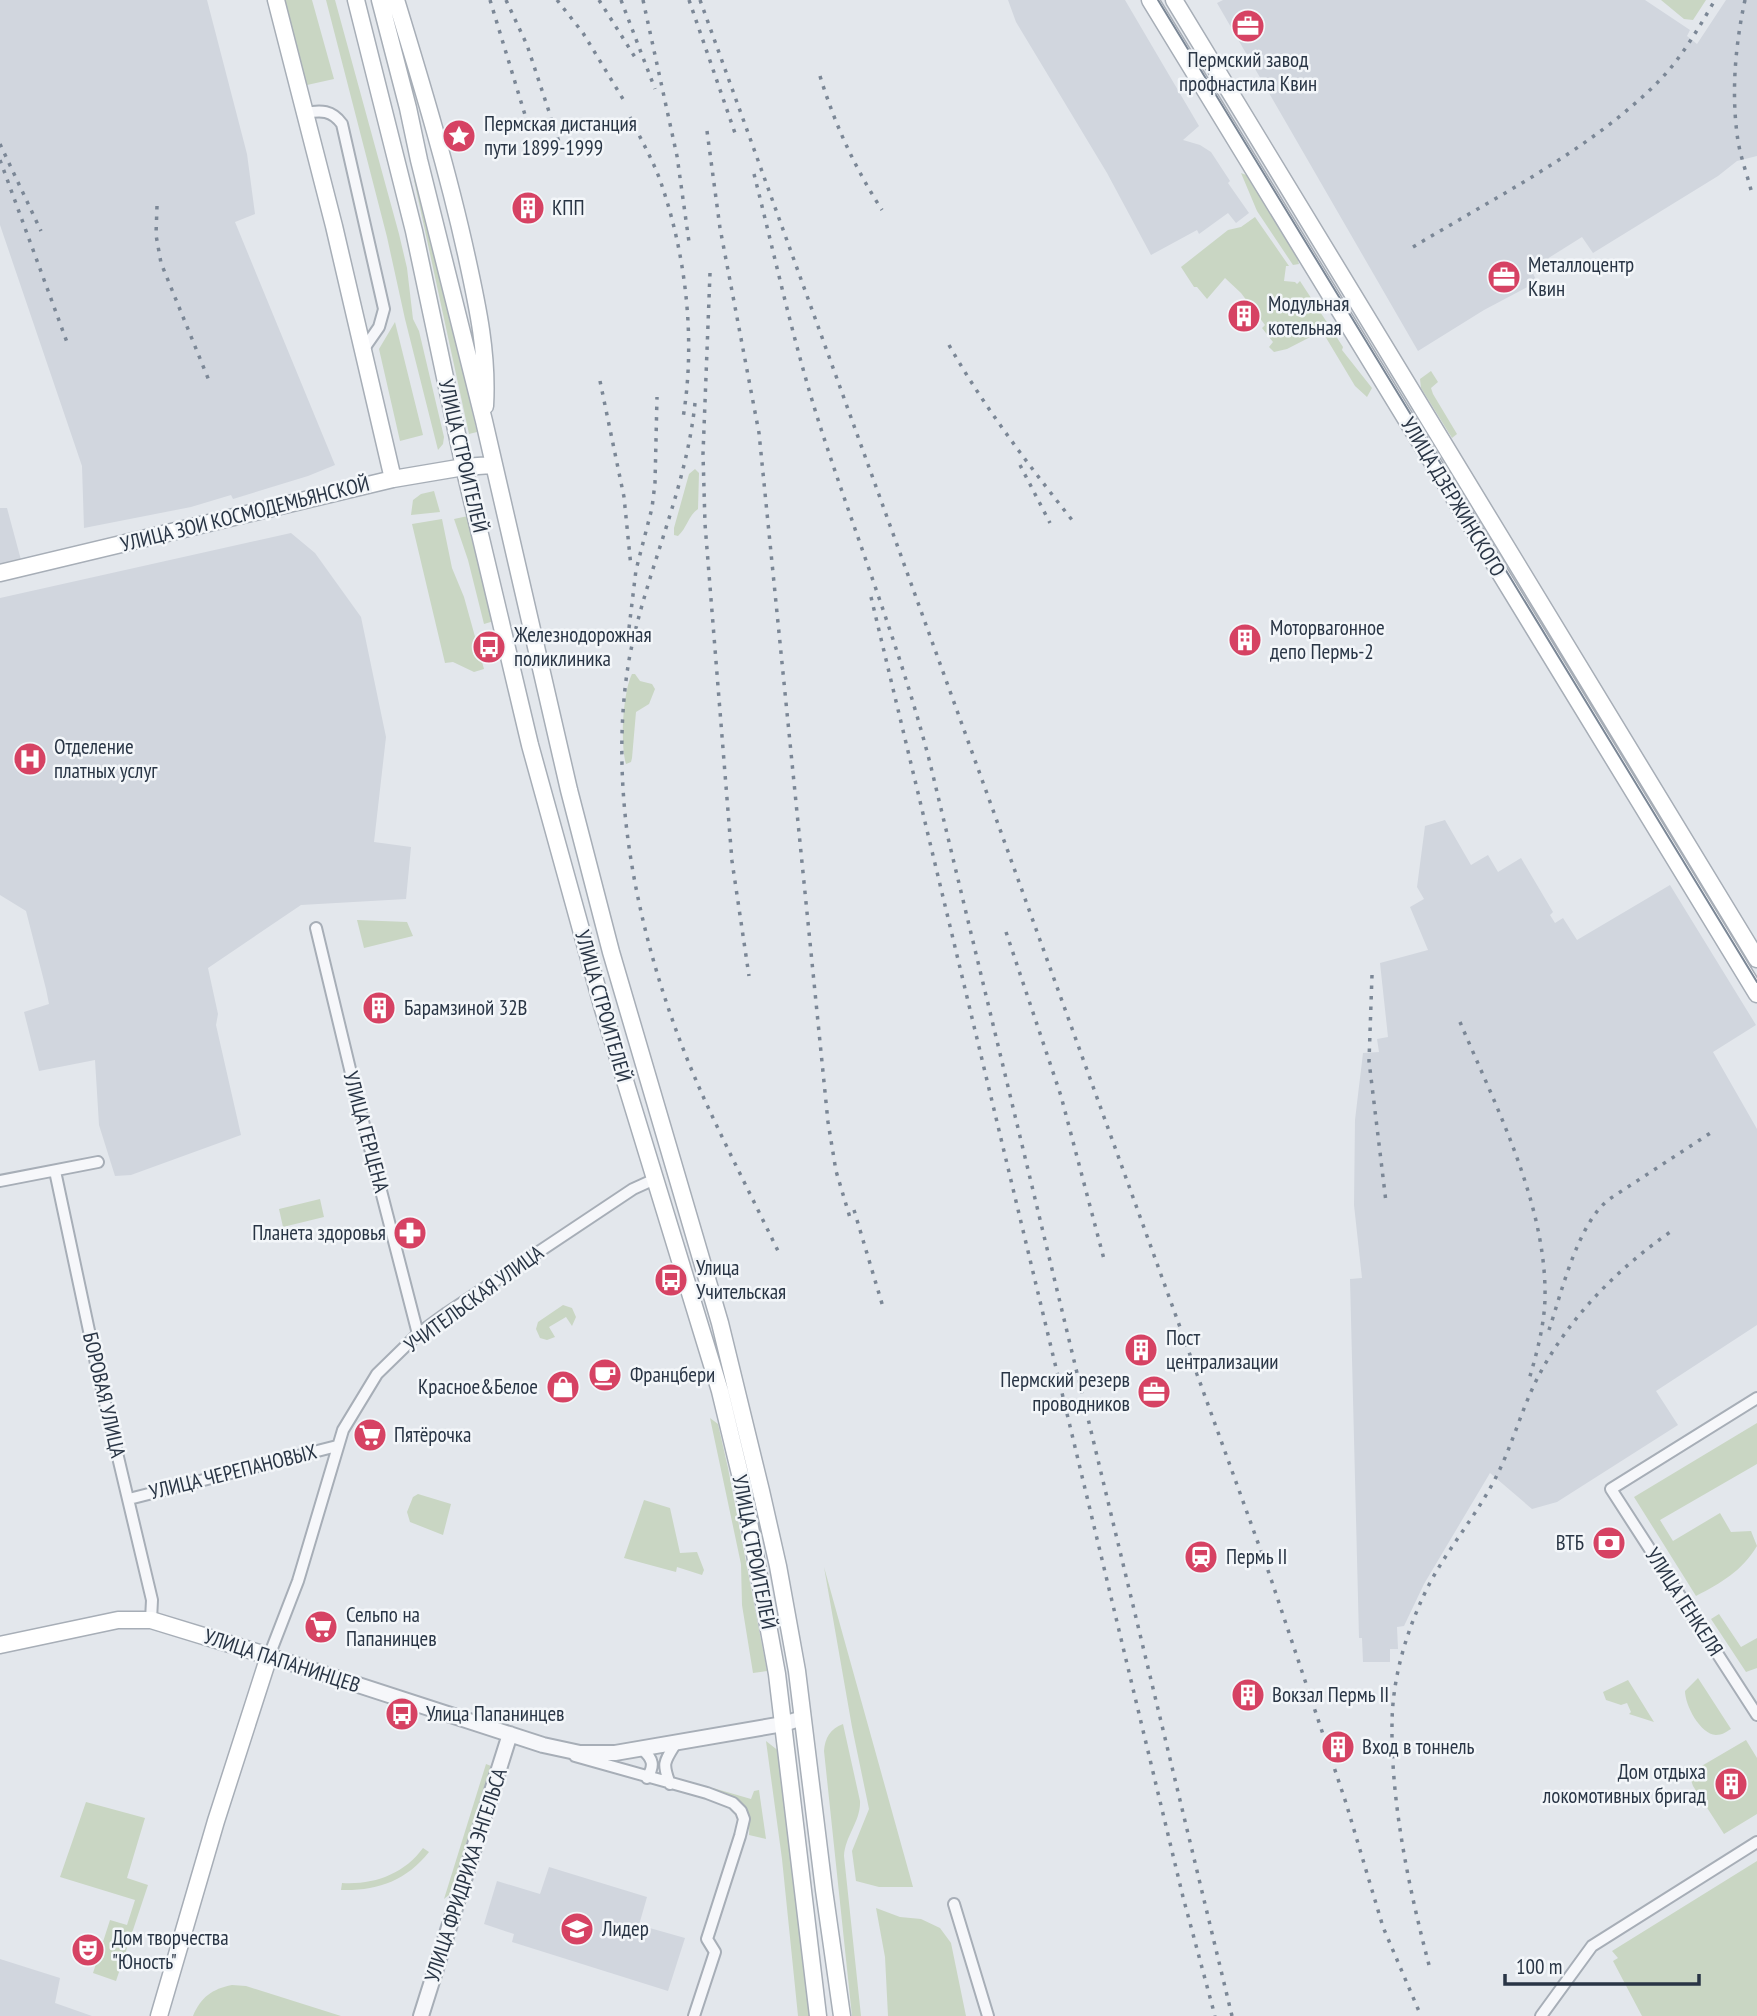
<svg xmlns="http://www.w3.org/2000/svg" width="1757" height="2016" font-family="'PT Sans Narrow',sans-serif">
<style>
.built{fill:#d1d6de}
.green{fill:#c9d6c3}
.lines{fill:none;stroke-linecap:round;stroke-linejoin:round}
.minor-casing{stroke:#a7aeb7;stroke-width:14}
.tertiary-casing{stroke:#a7aeb7;stroke-width:18}
.secondary-casing{stroke:#a7aeb7;stroke-width:19}
.minor{stroke:#f6f7fa;stroke-width:10}
.tertiary{stroke:#f6f7fa;stroke-width:14}
.secondary{stroke:#fff;stroke-width:16}
.tram{stroke:#7b8796;stroke-width:2}
.rail{stroke:#7b8796;stroke-width:3.5;stroke-dasharray:3.5 7;stroke-linecap:butt}
.labels{text-anchor:middle;stroke-width:5;stroke-linejoin:round;paint-order:stroke}
.poi-label{font-size:21px;fill:#293545;stroke:#f3f6f9;text-anchor:start}
.street-label{font-size:21px;fill:#293545;stroke:#f3f6f9}
</style>
<rect width="100%" height="100%" fill="#e3e7ec"/>
<path class="built" d="M0,0H207L247,154L255,214L235,222L335,465L308,476L233,499L231,495L191,507L84,528L82,466L0,225Z
M1008,0H1125L1199,126L1183,140L1200,145L1211,152L1230,181L1228,183L1249,213L1236,223L1228,213L1199,234L1197,230L1151,255L1107,173L1016,22Z
M1223,0H1645L1690,30L1687,36L1697,44L1726,0H1757V156L1737,161L1718,176L1593,253L1582,237L1531,269L1537,282L1484,310L1418,351L1217,3Z
M0,508H7L21,560L0,564Z
M291,533L315,553L361,617L386,737L374,842L411,847L406,899L301,905L208,968L218,1014L216,1025L241,1135L131,1175L115,1176L99,1125L95,1060L39,1071L24,1012L49,1004L46,989L26,911L0,895V598Z
M1445,820L1471,865L1488,855L1498,872L1521,858L1553,912L1550,915L1555,923L1563,918L1577,940L1670,885L1756,1025L1713,1052L1757,1129V1325L1656,1391L1678,1425L1557,1502L1532,1509L1490,1473L1424,1584L1404,1626L1397,1627L1398,1649H1390V1662H1363L1362,1638H1359L1350,1279L1362,1278L1354,1205L1355,1120L1363,1053L1379,1052L1377,1039L1388,1037L1380,963L1428,950L1410,907L1424,899L1417,887L1425,826Z
M549,1867L647,1897L639,1925L685,1938L668,1991L512,1942L514,1934L484,1924L497,1881L540,1894Z
M0,1959L60,1978L55,2003L92,2016H0Z"/>
<path class="green" d="M285,0H312L334,79L307,85Z
M326,0H335L399,234L407,268L413,319L419,331L444,437L443,444L438,450L405,319L387,237Z
M1661,0H1706L1693,20L1684,19Z
M1241,173L1254,178L1294,246L1299,264L1293,265L1257,211Z
M414,180H418L477,432L469,434Z
M1255,217L1289,266H1286L1284,281L1295,282L1297,284L1300,281L1343,347L1342,350L1372,388L1367,397L1355,386L1322,331L1287,349L1274,352L1269,347L1273,342L1262,328L1265,325L1241,293L1225,278L1207,299L1197,287H1194L1181,267L1228,230L1241,227Z
M395,322L423,435L400,441L379,349Z
M1431,371L1438,382L1431,388L1433,394L1457,434L1452,438L1421,388L1420,379Z
M695,469L699,473L698,509C688,516 687,528 678,536L674,535V528L689,474Z
M434,491L440,512L411,515L413,500L421,494Z
M468,516L494,621L484,624L468,560L454,519Z
M442,519L452,568L464,597L484,669L474,672L453,662L445,663L412,524Z
M632,674H635L640,681L652,684L655,689L649,704L636,712L632,758L631,762L626,764C620,744 623,692 632,674Z
M357,920L407,922L413,936L364,948Z
M320,1199L324,1217L283,1227L279,1209Z
M563,1305L572,1308L576,1317L572,1326L566,1317L549,1327L555,1337L547,1340L540,1338L536,1329L538,1322Z
M710,1418L718,1424L728,1468L767,1671L753,1673L742,1605L741,1564Z
M1757,1423V1464L1660,1520L1673,1541L1720,1513L1731,1532L1751,1531L1757,1546C1742,1571 1721,1583 1696,1596L1634,1497Z
M418,1494L451,1504L443,1535L410,1522L407,1512L413,1497Z
M644,1500L670,1508L680,1553L697,1552L704,1570L702,1575L677,1567L676,1572L624,1558Z
M824,1567L913,1887H879L856,1881L852,1851L869,1809L852,1727Z
M1719,1614L1741,1647L1757,1638V1668L1746,1672L1711,1619Z
M1698,1678L1731,1729C1726,1732 1722,1735 1716,1735C1700,1734 1685,1705 1685,1691Z
M1628,1680L1654,1722L1629,1714L1631,1712L1627,1703L1621,1705L1606,1700L1603,1692Z
M843,1724L860,1801C861,1821 845,1836 844,1856L861,2016H852L824,1751C825,1738 830,1729 843,1724Z
M1746,1740L1757,1758V1814L1724,1834L1693,1786L1690,1777L1693,1771Z
M766,1741L780,1752L811,2016H798L782,1859Z
M486,1764L491,1766L450,1894L444,1899Z
M713,1788L751,1799L754,1791L759,1790L766,1839L749,1835C751,1803 739,1801 712,1791Z
M86,1802L145,1818L127,1878L148,1885L116,1981L93,1973L110,1920L127,1925L135,1900L60,1877Z
M423,1848L429,1852C406,1881 377,1891 341,1890L342,1883C374,1885 404,1874 423,1848Z
M1757,1861V2016H1642L1613,1961L1618,1958L1612,1951Z
M876,1908L900,1917L921,1919L940,1928L951,1943L966,2016H888L885,1957Z
M232,1985L246,1986L341,2016H193C201,1997 212,1989 232,1985Z"/>
<g class="lines">
<defs>
<path id="minor" d="M305,113C321,110 332,110 342,124L384,309L379,327L363,350
M316,928L356,1094L418,1334
M55,1171L98,1373L152,1600L151,1620
M0,1181L98,1162
M1757,1398L1611,1489L1757,1715
M129,1499L337,1446
M269,1656L298,1581L343,1430L377,1374L418,1334L447,1313L633,1189L655,1179
M642,1749C653,1759 655,1765 647,1778
M575,1756L707,1793L733,1803L741,1811L744,1819L740,1836L707,1939L715,1952L694,2016
M670,1784C662,1763 664,1762 676,1743
M954,1904L988,2016
M1541,2016L1592,1946L1757,1842"/>
<path id="tertiary" d="M269,1656L543,1745L580,1753H615L783,1724L803,1718
M421,2016L510,1734"/>
<path id="secondary" d="M276,0L334,226L393,479
M356,0L414,231L464,467L530,745L603,1009L720,1391L741,1478L777,1674L818,2016
M380,0L408,108L419,160L484,421L569,790L611,952L720,1323L761,1491L778,1566L797,1671L824,1890L842,2016
M396,0C422,85 448,171 467,258C478,308 488,355 485,406
M1150,0L1757,994
M1174,0L1757,959
M0,573L393,479L464,467L492,465
M0,1645L118,1620H151L269,1656L216,1821L159,2016"/>
</defs>
<use href="#minor" class="minor-casing"/>
<use href="#tertiary" class="tertiary-casing"/>
<use href="#secondary" class="secondary-casing"/>
<use href="#minor" class="minor"/>
<use href="#tertiary" class="tertiary"/>
<use href="#secondary" class="secondary"/>
<path class="tram" d="M1158,0L1757,982"/>
<path class="rail" d="M490,0L529,128
M506,0L527,45L562,151
M557,0L583,33L626,104
M599,0L638,62
M621,0L655,89
M643,0L677,156L689,242
M689,0L736,136
M700,0L1270,1576L1346,1803L1383,1927L1421,2016
M1745,0C1735,46 1731,95 1738,141C1741,159 1748,177 1752,194
M820,76C835,125 855,168 882,210
M630,117C640,138 652,158 660,180C686,254 696,340 683,418
M707,131L720,228L759,433L828,1122L836,1171L851,1221
M0,144L41,231
M0,160L68,345
M754,174C776,261 795,350 823,435C859,545 901,651 930,763L1232,2016
M157,206L156,235L161,263L210,383
M1413,247C1494,198 1590,150 1657,83C1681,59 1698,29 1715,0
M710,273L703,454L705,524L732,861L749,976
M949,345C984,407 1028,464 1072,520
M600,381L624,497L631,567
M695,403C686,492 645,573 629,660C605,802 644,964 702,1094C726,1147 753,1199 778,1251
M1020,465L1050,523
M871,597L1183,1897L1215,2016
M629,628L636,570L652,508L655,483L657,397
M1006,932L1061,1096L1105,1263
M1372,975L1369,1061L1386,1202
M1460,1022C1496,1107 1547,1205 1545,1299C1544,1328 1536,1356 1528,1383
M854,1210L883,1307
M1549,1330C1562,1291 1577,1226 1608,1200L1715,1130
M1429,1965C1409,1889 1391,1803 1392,1725C1392,1681 1405,1636 1423,1597C1442,1555 1474,1520 1495,1479C1512,1447 1521,1410 1538,1377C1570,1316 1617,1269 1673,1230"/>
</g>
<defs>
<symbol id="office-disc" viewBox="-11 -11 22 22"><circle r="9.5" fill="#d64263" stroke="#f3f6f9"/><path d="M-6-3h4V-5.5h4V-3h4V5H-6ZM-1-4.5V-3h2v-1.5ZM-6 0V1H6V0Z" fill="#fff"/></symbol>
<symbol id="sight-disc" viewBox="-11 -11 22 22"><circle r="9.5" fill="#d64263" stroke="#f3f6f9"/><path d="M0-6L1.8-2.2L6-1.7L2.9 1.2L3.7 5.4L0 3.3L-3.7 5.4L-2.9 1.2L-6-1.7L-1.8-2.2Z" fill="#fff"/></symbol>
<symbol id="building-disc" viewBox="-11 -11 22 22"><circle r="9.5" fill="#d64263" stroke="#f3f6f9"/><path d="M-4-6H4V6H1V3H-1V6H-4ZM-2.5-4.3h1.7v1.8h-1.7ZM.8-4.3h1.7v1.8H.8ZM-2.5-1h1.7V.8h-1.7ZM.8-1h1.7V.8H.8Z" fill="#fff"/></symbol>
<symbol id="bus-disc" viewBox="-11 -11 22 22"><circle r="9.5" fill="#d64263" stroke="#f3f6f9"/><path d="M-5-6H5V4H4V6H2V4H-2V6H-4V4H-5ZM-3.5-4V0h7V-4ZM-3.5 1.2v1.5H-2V1.2ZM2 1.2v1.5H3.5V1.2Z" fill="#fff"/></symbol>
<symbol id="hospital-disc" viewBox="-11 -11 22 22"><circle r="9.5" fill="#d64263" stroke="#f3f6f9"/><path d="M-5-5h3v3.5h4V-5h3V5h-3V1.5h-4V5h-3Z" fill="#fff"/></symbol>
<symbol id="pharmacy-disc" viewBox="-11 -11 22 22"><circle r="9.5" fill="#d64263" stroke="#f3f6f9"/><path d="M-2-6h4v4h4v4h-4v4h-4v-4h-4v-4h4Z" fill="#fff"/></symbol>
<symbol id="cafe-disc" viewBox="-11 -11 22 22"><circle r="9.5" fill="#d64263" stroke="#f3f6f9"/><path d="M-5.5-4.5H6V0H3Q3 3.5 0 3.5H-2.5Q-5.5 3.5-5.5 0ZM3-3.2v2h1.7v-2ZM-6 4.5H4V6H-6Z" fill="#fff"/></symbol>
<symbol id="shop-disc" viewBox="-11 -11 22 22"><circle r="9.5" fill="#d64263" stroke="#f3f6f9"/><path d="M-5-2.5h2.3a2.7 3.5 0 0 1 5.4 0H5L5.5 6h-11ZM-1.5-2.5h3a1.5 2.3 0 0 0-3 0Z" fill="#fff"/></symbol>
<symbol id="supermarket-disc" viewBox="-11 -11 22 22"><circle r="9.5" fill="#d64263" stroke="#f3f6f9"/><path d="M-6-5.5h2.5l.6 2H6L4.5 2H-2.5L-4.4-4H-6ZM-1.5 3.2a1.3 1.3 0 1 0 .1 0ZM3 3.2a1.3 1.3 0 1 0 .1 0Z" fill="#fff"/></symbol>
<symbol id="bank-disc" viewBox="-11 -11 22 22"><circle r="9.5" fill="#d64263" stroke="#f3f6f9"/><path d="M-6-4H6V4H-6ZM0-2.3a2.3 2.3 0 1 0 0 4.6a2.3 2.3 0 1 0 0-4.6Z" fill="#fff"/></symbol>
<symbol id="station-disc" viewBox="-11 -11 22 22"><circle r="9.5" fill="#d64263" stroke="#f3f6f9"/><path d="M-3-6H3Q5-6 5-4V2Q5 4 3 4L4.5 6H3L1.5 4h-3L-3 6H-4.5L-3 4Q-5 4-5 2V-4Q-5-6-3-6ZM-3.5-4v3h7v-3ZM-3.5 1v1.5H-2V1ZM2 1v1.5H3.5V1Z" fill="#fff"/></symbol>
<symbol id="school-disc" viewBox="-11 -11 22 22"><circle r="9.5" fill="#d64263" stroke="#f3f6f9"/><path d="M0-5L7-2L0 1L-7-2ZM-4 1L0 2.5L4 1V4Q0 6-4 4Z" fill="#fff"/></symbol>
<symbol id="theatre-disc" viewBox="-11 -11 22 22"><circle r="9.5" fill="#d64263" stroke="#f3f6f9"/><path d="M-5-5.5Q0-4 5-5.5V0Q5 5 0 6Q-5 5-5 0ZM-3.3-2.5H-1v1.5H-3.3ZM1-2.5H3.3v1.5H1ZM-2.8 1Q0 5.5 2.8 1Z" fill="#fff"/></symbol>
</defs>
<g fill-rule="evenodd">
<use href="#office-disc" x="1229" y="7" width="38" height="38"/>
<use href="#sight-disc" x="440" y="117" width="38" height="38"/>
<use href="#building-disc" x="509" y="189" width="38" height="38"/>
<use href="#office-disc" x="1485" y="258" width="38" height="38"/>
<use href="#building-disc" x="1225" y="297" width="38" height="38"/>
<use href="#building-disc" x="1226" y="621" width="38" height="38"/>
<use href="#bus-disc" x="470" y="628" width="38" height="38"/>
<use href="#hospital-disc" x="11" y="740" width="38" height="38"/>
<use href="#building-disc" x="360" y="989" width="38" height="38"/>
<use href="#pharmacy-disc" x="391" y="1214" width="38" height="38"/>
<use href="#bus-disc" x="652" y="1261" width="38" height="38"/>
<use href="#building-disc" x="1122" y="1331" width="38" height="38"/>
<use href="#cafe-disc" x="586" y="1356" width="38" height="38"/>
<use href="#shop-disc" x="544" y="1368" width="38" height="38"/>
<use href="#office-disc" x="1135" y="1373" width="38" height="38"/>
<use href="#supermarket-disc" x="351" y="1416" width="38" height="38"/>
<use href="#bank-disc" x="1590" y="1524" width="38" height="38"/>
<use href="#station-disc" x="1182" y="1538" width="38" height="38"/>
<use href="#supermarket-disc" x="302" y="1608" width="38" height="38"/>
<use href="#building-disc" x="1229" y="1676" width="38" height="38"/>
<use href="#bus-disc" x="383" y="1695" width="38" height="38"/>
<use href="#building-disc" x="1319" y="1728" width="38" height="38"/>
<use href="#building-disc" x="1712" y="1765" width="38" height="38"/>
<use href="#school-disc" x="558" y="1910" width="38" height="38"/>
<use href="#theatre-disc" x="69" y="1931" width="38" height="38"/>
</g>
<g class="labels">
<g class="poi-label">
<text x="1248" y="67" text-anchor="middle">Пермский завод<tspan x="1248" dy="24">профнастила Квин</tspan></text>
<text x="484" y="131">Пермская дистанция<tspan x="484" dy="24">пути 1899-1999</tspan></text>
<text x="552" y="215">КПП</text>
<text x="1528" y="272">Металлоцентр<tspan x="1528" dy="24">Квин</tspan></text>
<text x="1268" y="311">Модульная<tspan x="1268" dy="24">котельная</tspan></text>
<text x="1270" y="635">Моторвагонное<tspan x="1270" dy="24">депо Пермь-2</tspan></text>
<text x="514" y="642">Железнодорожная<tspan x="514" dy="24">поликлиника</tspan></text>
<text x="54" y="754">Отделение<tspan x="54" dy="24">платных услуг</tspan></text>
<text x="404" y="1015">Барамзиной 32В</text>
<text x="386" y="1240" text-anchor="end">Планета здоровья</text>
<text x="696" y="1275">Улица<tspan x="696" dy="24">Учительская</tspan></text>
<text x="1166" y="1345">Пост<tspan x="1166" dy="24">централизации</tspan></text>
<text x="630" y="1382">Францбери</text>
<text x="1130" y="1387" text-anchor="end">Пермский резерв<tspan x="1130" dy="24">проводников</tspan></text>
<text x="538" y="1394" text-anchor="end">Красное&amp;Белое</text>
<text x="394" y="1442">Пятёрочка</text>
<text x="1584" y="1550" text-anchor="end">ВТБ</text>
<text x="1226" y="1564">Пермь II</text>
<text x="346" y="1622">Сельпо на<tspan x="346" dy="24">Папанинцев</tspan></text>
<text x="1272" y="1702">Вокзал Пермь II</text>
<text x="426" y="1721">Улица Папанинцев</text>
<text x="1362" y="1754">Вход в тоннель</text>
<text x="1706" y="1779" text-anchor="end">Дом отдыха<tspan x="1706" dy="24">локомотивных бригад</tspan></text>
<text x="602" y="1936">Лидер</text>
<text x="112" y="1945">Дом творчества<tspan x="112" dy="24">"Юность"</tspan></text>
</g>
<g class="street-label">
<text transform="translate(463 456) rotate(77)" y="7">УЛИЦА СТРОИТЕЛЕЙ</text>
<text transform="translate(1453 497) rotate(59)" y="7">УЛИЦА ДЗЕРЖИНСКОГО</text>
<text transform="translate(245 514) rotate(-14)" y="7">УЛИЦА ЗОИ КОСМОДЕМЬЯНСКОЙ</text>
<text transform="translate(603 1006) rotate(74)" y="7">УЛИЦА СТРОИТЕЛЕЙ</text>
<text transform="translate(366 1132) rotate(75)" y="7">УЛИЦА ГЕРЦЕНА</text>
<text transform="translate(474 1299) rotate(-36)" y="7">УЧИТЕЛЬСКАЯ УЛИЦА</text>
<text transform="translate(104 1395) rotate(77)" y="7">БОРОВАЯ УЛИЦА</text>
<text transform="translate(233 1472) rotate(-14)" y="7">УЛИЦА ЧЕРЕПАНОВЫХ</text>
<text transform="translate(754 1552) rotate(79)" y="7">УЛИЦА СТРОИТЕЛЕЙ</text>
<text transform="translate(1684 1602) rotate(57)" y="7">УЛИЦА ГЕНКЕЛЯ</text>
<text transform="translate(282 1661) rotate(18)" y="7">УЛИЦА ПАПАНИНЦЕВ</text>
<text transform="translate(466 1875) rotate(-72)" y="7">УЛИЦА ФРИДРИХА ЭНГЕЛЬСА</text>
</g>
</g>
<path d="M1505 1974v10h194v-10" fill="none" stroke="#293545" stroke-width="3.5"/>
<text x="1516" y="1974" font-size="21" fill="#293545" stroke="#f3f6f9" stroke-width="5" paint-order="stroke">100 m</text>
</svg>
